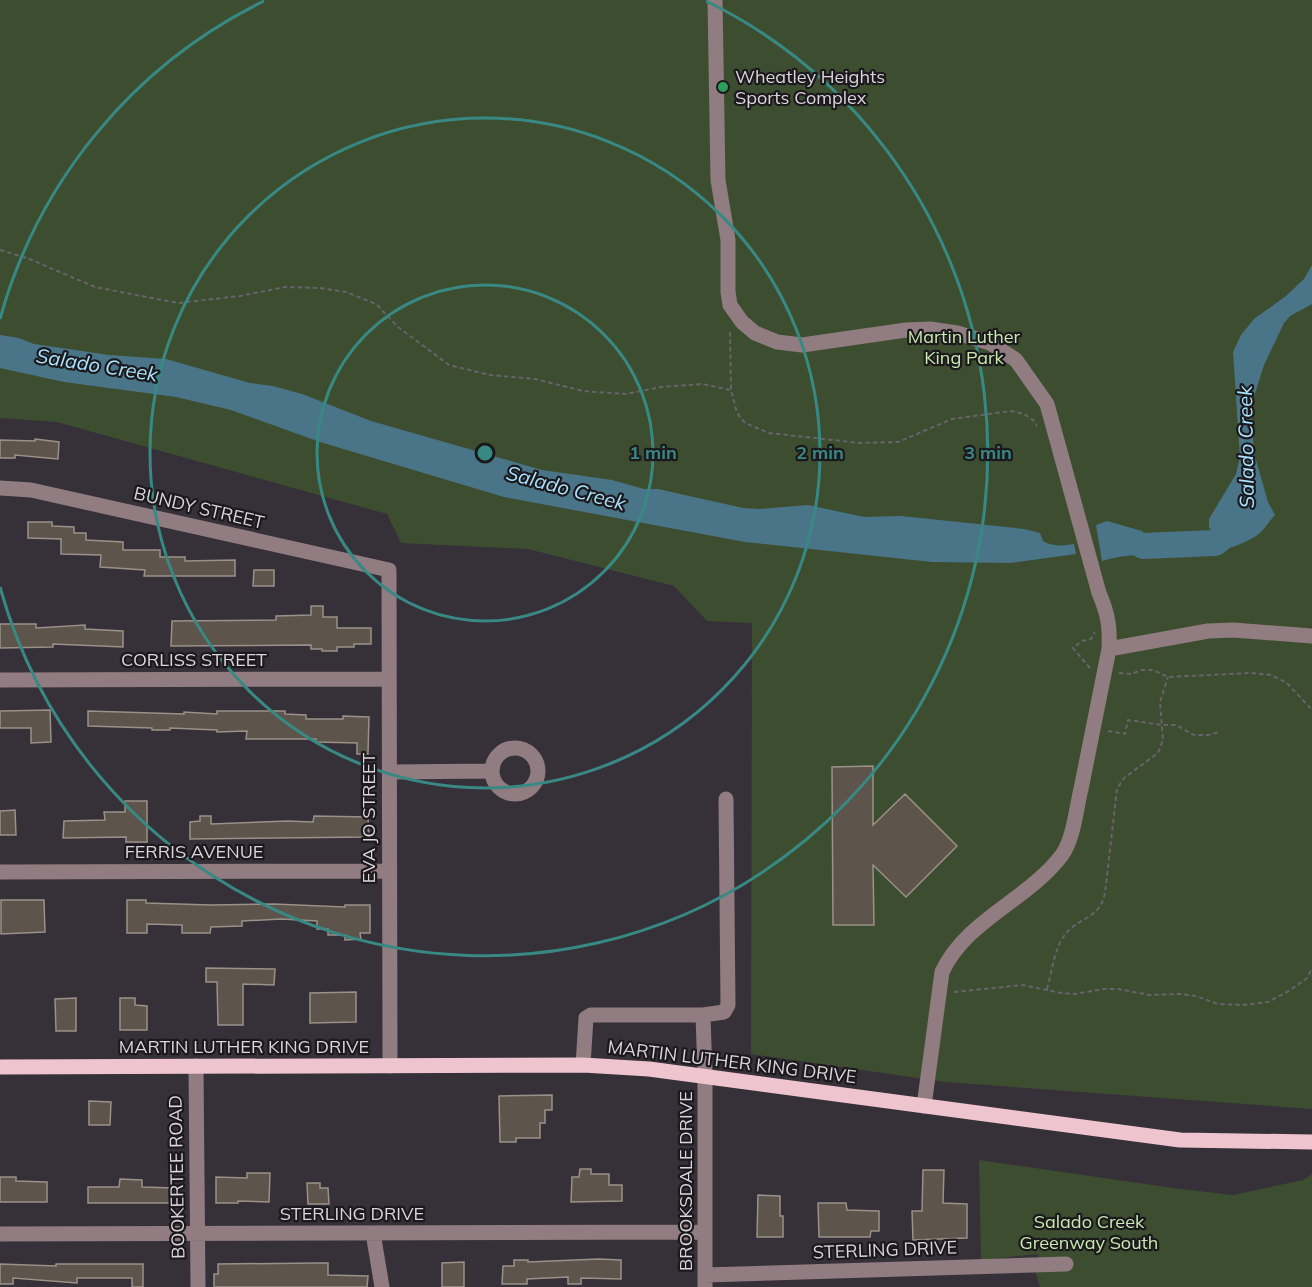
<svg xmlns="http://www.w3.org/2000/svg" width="1312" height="1287" font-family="Mulish,sans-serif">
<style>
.green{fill:#3d4e30}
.water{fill:#4a7588}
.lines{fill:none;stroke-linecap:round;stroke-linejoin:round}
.river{stroke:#4a7588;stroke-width:26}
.building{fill:#5d544c;stroke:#9a9188;stroke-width:1.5}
.path{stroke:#68626a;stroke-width:2;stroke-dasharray:4.5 3;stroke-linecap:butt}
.minor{stroke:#907c81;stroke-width:15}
.major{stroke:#eec5cf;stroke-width:15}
.ring{fill:none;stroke:#388984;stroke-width:3}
.leisure-dot{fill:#2e9e5b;stroke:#1c191d;stroke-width:2}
.labels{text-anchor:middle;stroke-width:4.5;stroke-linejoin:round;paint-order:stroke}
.poi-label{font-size:18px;fill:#dad5db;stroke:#1c191d;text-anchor:start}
.park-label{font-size:18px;fill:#c8eaaf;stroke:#1c191d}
.street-label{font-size:18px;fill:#dad5db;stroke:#1c191d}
.water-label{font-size:20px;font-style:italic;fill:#aae3ff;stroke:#1c191d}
.centre{fill:#388984;stroke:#1c191d;stroke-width:3}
.ring-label{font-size:18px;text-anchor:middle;font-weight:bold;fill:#388984;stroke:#1c191d;stroke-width:4.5;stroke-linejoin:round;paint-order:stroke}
</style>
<rect width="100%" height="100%" fill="#363038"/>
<path class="green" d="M0,0H1312V1109L945,1082L751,1054L752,623L707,621L674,586L528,549L401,543L387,514L57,422L0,418Z
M979,1160L1173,1188L1233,1195L1303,1180L1312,1174V1287H1040L1036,1274L1038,1254L981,1260Z"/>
<path class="water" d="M1312,265V304L1290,316L1284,323L1264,365L1251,406L1254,453L1268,502L1275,515C1269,521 1264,531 1256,536C1207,567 1153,545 1102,561L1096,525L1107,521L1142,531L1152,541L1192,547L1204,546L1217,538V535L1209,528V519L1236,474L1240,457L1233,352L1241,335L1254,319L1286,296L1304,279Z
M0,335L19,338L34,344L109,355L166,359L250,383L273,386L302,394L371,421L542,470L612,480L644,489H658L743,508L759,509L808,505L864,517L901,516L1024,529L1040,533L1043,541C1054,547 1062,546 1074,544L1076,554L1011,563L932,562L745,542L504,497L320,442L231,410L176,397L64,382L0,368Z"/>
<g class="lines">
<path class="river" d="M1143,546L1215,543L1235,527"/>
</g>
<path class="building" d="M35,439L59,442L58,459L15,455V458H0V440L35,441Z
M28,522H52V526L74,527V533H86V540L123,542V550H160V557H185V561L235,560V576H144L145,570L100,567L101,555L61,554V539L28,538Z
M254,570H274V586H253Z
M311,606H323V617H337V628H371V644H354V647H337V651H322V649H311V645L171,646L172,621L276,620V616L311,615Z
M0,624H36V628L85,625V629L123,631V647L53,644V647L0,648Z
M50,710L51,742L31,743V728H0V711Z
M88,711L184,714V712L217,714V711H285V714L306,715V719H343V716L369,717L368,754H357V743L316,742V739H246L247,731L217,732V730L170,728V730H152V728L88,726Z
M873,766V825L905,794L957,846L906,897L873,865L874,925H833L832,767Z
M125,801H147V842H126V837L63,838L64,821L105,820L104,812H125Z
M15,810L16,835H0V811Z
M200,816H211V824L287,821L313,822L314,816L368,817L369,837L190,839V822L200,821Z
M1,900H44L45,932L1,934Z
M127,900H146V903L211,905L274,904L345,907V905H370V933H360L361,939L345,940V935H328V929H317V921L281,919L242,921V926L211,927L210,933H182V925L147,924V933H127Z
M206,968L275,969L274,985L243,984V1025H218L217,982H206Z
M356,992V1022L310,1023V993Z
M76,998V1031H56L55,999Z
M120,998H135V1005L147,1006V1030H120Z
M552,1095V1110H545V1123H540V1138H516V1142H500L499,1096Z
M89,1101L111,1102L110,1125H89Z
M580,1169H591V1174H609V1185H622V1201L571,1202L572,1177H579Z
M923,1170H944L943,1203L967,1204V1238L913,1240L912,1211H922Z
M247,1173H270L269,1202L238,1201V1203H216V1177L247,1178Z
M0,1177H16V1181L47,1182V1202H0Z
M120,1179L142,1180V1187L175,1188V1203H88V1187H119Z
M307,1183H320V1188H328L329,1204H308Z
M758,1195L780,1196V1216H783V1237H757Z
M818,1203H846L847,1210L879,1211V1231H871L870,1237H819Z
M598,1259L621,1260V1279L581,1278V1284H568V1277L527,1279V1284H502L503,1266H514V1260H528V1262Z
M464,1262V1287H442V1263Z
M317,1263H328V1275L368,1276L367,1287H214V1274H218V1264Z
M0,1264L56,1266V1264H143V1287H132V1278H77V1283L13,1278V1284H0Z"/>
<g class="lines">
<path class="path" d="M0,250L27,258L95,287L178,303L240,296L285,287L320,288L346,292L376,304L398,327L449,365L490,375L535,379L583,391L626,394L661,387L702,384L731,390
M730,332L731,390L737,413L745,423L769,433L860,443L898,442L952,419L1011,411L1024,414L1033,420L1037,426
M1090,668L1073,648L1082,641L1091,639L1095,632
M1119,673L1131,674L1142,670H1153L1168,677L1251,673L1271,675L1287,683L1312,710
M1108,731L1125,734L1128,720L1162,725H1176L1194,735H1208L1219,732
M1047,989C1052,972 1054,950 1064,936C1073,922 1092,919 1100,906C1103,902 1104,897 1105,893L1117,789L1124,778L1158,753L1163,740L1160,702L1168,677
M954,992L1023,985L1061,993L1075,994L1104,989H1118L1150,995L1180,994L1196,996L1218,1004L1243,1005L1268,1002L1287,992L1306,979L1312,969"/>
<path class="minor" d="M715,0L718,180L728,240V292L730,305L742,322L755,333L777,342L802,345L906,330L930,329L957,333L990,343L1016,360L1047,404L1099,593C1108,614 1110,626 1109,649C1100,696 1090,742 1081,789C1076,809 1074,838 1062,855C1028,900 966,920 942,972L924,1106
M0,488L31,490L389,570L390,1066
M1109,649L1208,631L1233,630L1312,636
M0,680L389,679
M492 771a23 23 0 1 1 46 0a23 23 0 1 1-46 0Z
M389,772L492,771
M0,872L389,871
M703,1015L705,1076V1287
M583,1065L586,1018L591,1015H703L724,1012L728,1005L726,799
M196,1066L198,1287
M373,1233L382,1287
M0,1234L705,1232
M705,1275L1066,1264"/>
<path class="major" d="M0,1067L583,1065L649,1069L1180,1140L1312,1142"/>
</g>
<g class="ring">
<circle cx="485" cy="453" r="168"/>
<circle cx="485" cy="453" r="335"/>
<path d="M0 319A503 503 0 0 1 264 1M706 1A503 503 0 1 1 0 587"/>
</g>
<circle class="leisure-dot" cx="723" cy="87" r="6"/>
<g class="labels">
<g class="poi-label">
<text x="735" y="83">Wheatley Heights<tspan x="735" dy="21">Sports Complex</tspan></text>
</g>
<g class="park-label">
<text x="964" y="343">Martin Luther<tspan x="964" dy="21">King Park</tspan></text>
<text x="1089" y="1228">Salado Creek<tspan x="1089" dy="21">Greenway South</tspan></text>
</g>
<g class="street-label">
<text transform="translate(199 508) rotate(13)" y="6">BUNDY STREET</text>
<text x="194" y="666">CORLISS STREET</text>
<text transform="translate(369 818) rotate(-90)" y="6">EVA JO STREET</text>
<text x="194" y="858">FERRIS AVENUE</text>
<text x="244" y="1053">MARTIN LUTHER KING DRIVE</text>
<text transform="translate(732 1062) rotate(7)" y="6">MARTIN LUTHER KING DRIVE</text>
<text transform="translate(177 1177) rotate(-91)" y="6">BOOKERTEE ROAD</text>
<text transform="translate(686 1181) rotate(-90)" y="6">BROOKSDALE DRIVE</text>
<text x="352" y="1220">STERLING DRIVE</text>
<text transform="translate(885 1250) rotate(-2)" y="6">STERLING DRIVE</text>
</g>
<g class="water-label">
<text transform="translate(97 365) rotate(9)" y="7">Salado Creek</text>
<text transform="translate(1246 447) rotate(-91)" y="7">Salado Creek</text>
<text transform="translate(566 488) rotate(15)" y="7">Salado Creek</text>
</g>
</g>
<circle cx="485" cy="453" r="9" class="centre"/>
<g class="ring-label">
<text x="653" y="459">1 min</text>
<text x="820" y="459">2 min</text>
<text x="988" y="459">3 min</text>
</g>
</svg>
